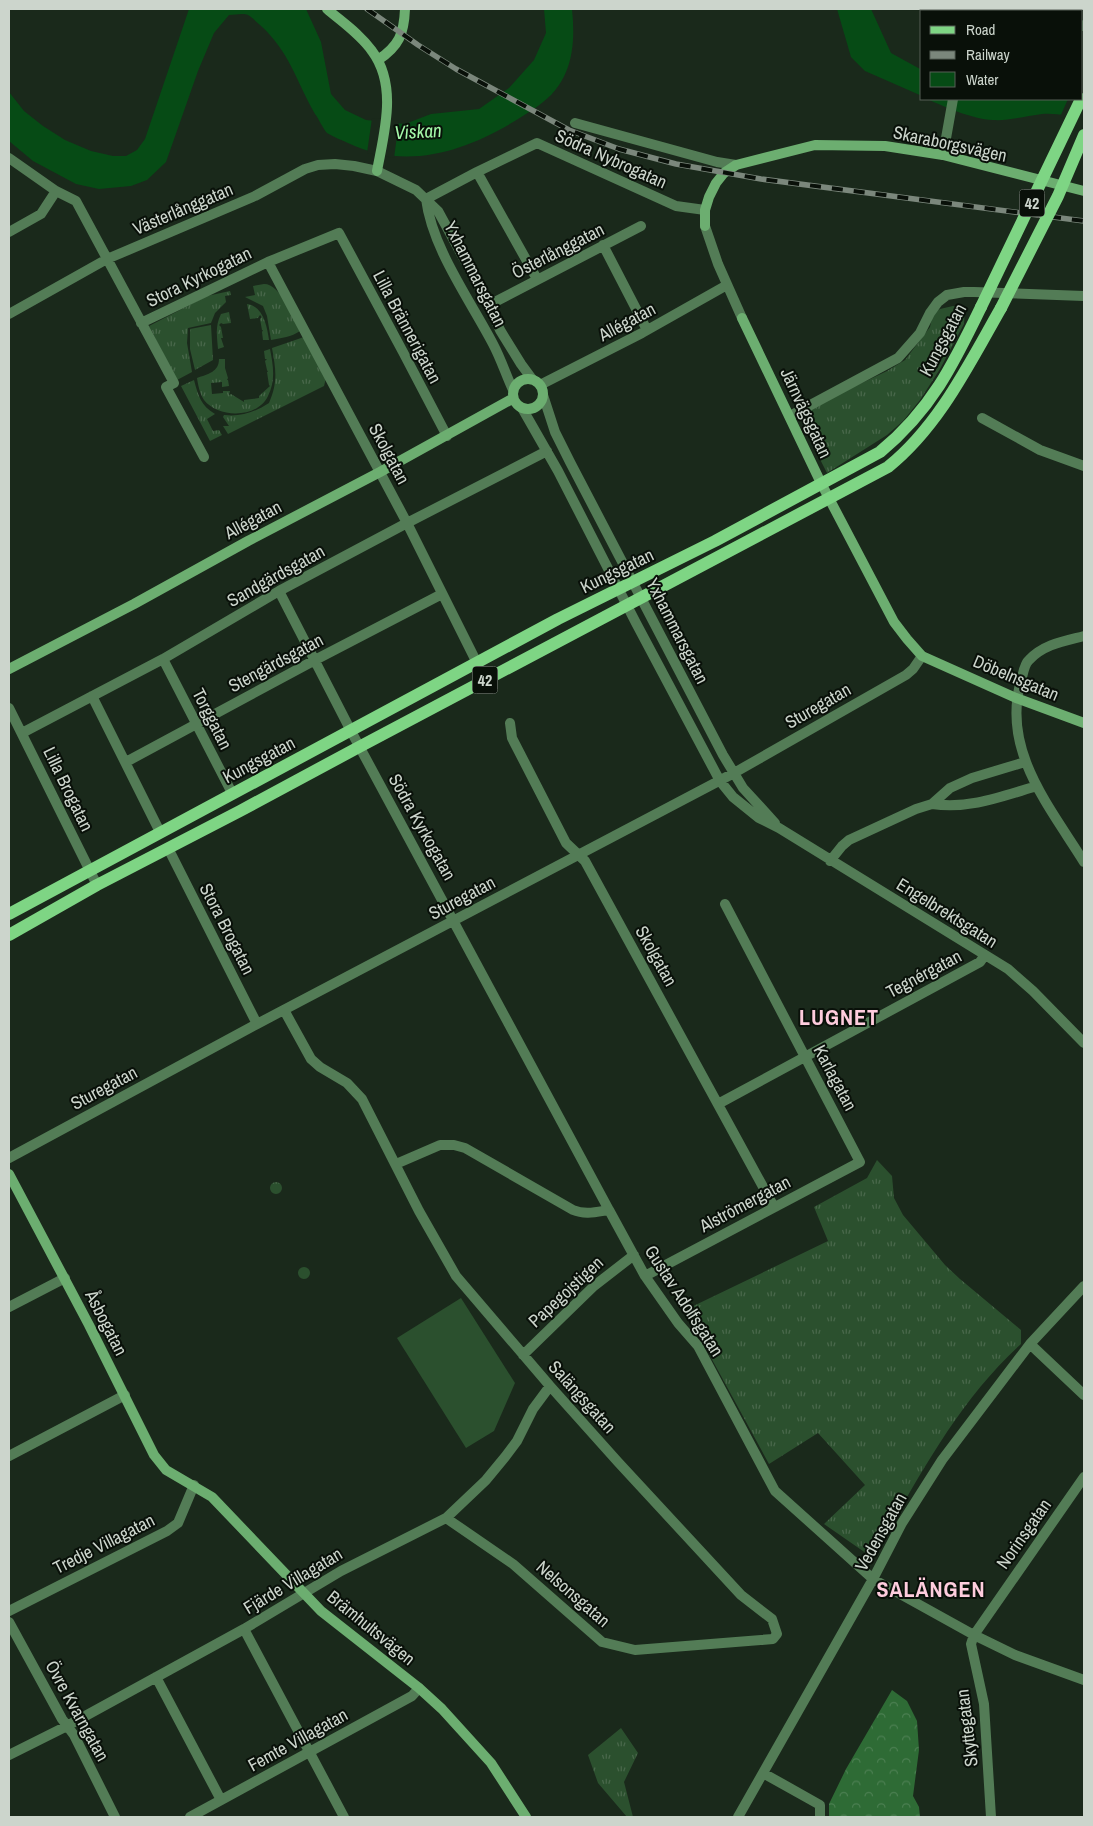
<svg xmlns="http://www.w3.org/2000/svg" width="1093" height="1826" font-family="'Archivo Narrow',sans-serif">
<style>
.grass{fill:url(#grass-tufts)}
.forest{fill:url(#forest-crowns)}
.pitch{fill:#2b502e}
.water{fill:#064b15}
.pier{fill:#1a291b}
.lines{fill:none;stroke-linecap:round;stroke-linejoin:round}
.street{stroke:#537c56;stroke-width:10}
.secondary{stroke:#6cae70;stroke-width:10}
.primary{stroke:#7ed584;stroke-width:12}
.rail-casing{stroke:#7b877c;stroke-width:5.5}
.rail{stroke:#091009;stroke-width:4;stroke-dasharray:11;stroke-linecap:butt}
.primary-bridge{stroke:#7ed584;stroke-width:12}
.labels{text-anchor:middle;stroke-width:4;stroke-linejoin:round;paint-order:stroke}
.shield{fill:#091009;stroke:#929a92;stroke-width:1}
.shield-label{font-size:16px;font-weight:bold;fill:#ccd5cc}
.street-label{font-size:18px;fill:#ccd5cc;stroke:#091009}
.water-label{font-size:19px;font-style:italic;fill:#a4f9a9;stroke:#091009}
.district-label{font-size:22px;font-weight:bold;letter-spacing:1px;fill:#feccdd;stroke:#091009}
</style>
<defs>
<pattern id="grass-tufts" width="24" height="20" patternUnits="userSpaceOnUse" patternTransform="scale(1.25)"><rect width="24" height="20" fill="#2b502e"/><path d="M3 7l-1-3M5 7V3M7 7l1-3M15 17l-1-3M17 17v-4M19 17l1-3" fill="none" stroke="#49684b"/></pattern>
<pattern id="forest-crowns" width="20" height="18" patternUnits="userSpaceOnUse" patternTransform="scale(1.25)"><rect width="20" height="18" fill="#2e6b35"/><path d="M2 6a3 3 0 1 1 6 0M12 15a3 3 0 1 1 6 0" fill="none" stroke="#4b7f51"/></pattern>
</defs>
<rect width="100%" height="100%" fill="#1a291b"/>
<path class="grass" d="M264,284C281,284 292,317 300,331C291,337 282,338 271,340L267,316L263,306L245,297L255,295L253,286Z
M230,291L231,295L225,296L226,302L215,313L211,323L188,328L187,343L192,372L177,380L149,326L207,296Z
M247,304C263,306 267,326 269,340H263L262,332L263,330H262L260,319L262,317L260,315L258,318L250,319Z
M953,306L965,307L964,324L940,369L920,400L903,421L887,435L827,473L797,414L887,371L905,360L930,327L933,314L940,309Z
M229,312L231,323L223,324L221,323L219,325L221,327L223,338H221L224,347L218,349C217,336 215,326 221,314Z
M211,325L213,360L195,370L190,349V329Z
M304,337L326,378L324,386L228,434L223,426H229L223,417L224,415C241,417 255,412 269,403C278,382 276,370 272,348Z
M270,349C273,365 276,380 268,396C258,418 219,419 204,400C200,394 198,385 197,378C208,374 219,372 219,359H225V368L228,378L227,380H228L229,386L222,387V382L211,383L212,394L223,393V391H230L229,395L231,394L244,402V400L259,398V396L270,386L269,385L267,372H268L267,370L265,361L267,359H265L264,351Z
M194,380C198,395 201,406 215,414L207,419L213,431L219,430L222,435L210,441L181,386Z
M877,1160L892,1176L894,1198L903,1215L945,1265L960,1279L1021,1330V1344C957,1402 915,1483 873,1558L824,1524L865,1485L818,1433L769,1464L685,1310L828,1241L814,1207L867,1178Z
M270 1188a6 6 0 1 1 12 0a6 6 0 1 1-12 0Z
M298 1273a6 6 0 1 1 12 0a6 6 0 1 1-12 0Z
M621,1728L638,1753L624,1782L633,1817H627L598,1783L588,1755Z"/>
<path class="forest" d="M892,1690L907,1701L917,1721L919,1750L913,1796L919,1807L920,1817H829V1804L846,1769Z"/>
<path class="pitch" d="M461,1298L515,1383L494,1431L466,1448L397,1338Z"/>
<path class="water" d="M189,9H306L321,42L331,94L345,110L366,120L405,124L431,114L479,109L509,88L534,60L546,33L544,9H572C576,47 572,83 538,106C482,145 414,175 348,143C342,140 333,137 327,133C323,129 319,119 315,114C296,81 290,52 260,25C256,22 252,17 248,15C243,13 235,15 229,15L214,33L198,71L166,162L147,180L131,186L99,189L76,184L33,161L9,141V92L24,111L43,126L65,140L91,151L113,156H126L137,150L145,139Z
M837,9H871L891,53L922,70V96L865,71L851,57Z
M927,99H1082L1084,118C1070,116 1056,113 1042,114C1026,116 1009,121 993,120C972,119 945,107 927,99Z"/>
<path class="pier" d="M1082,76H1084V121L1060,117L1068,99H1082Z
M372,118L399,121L394,158L367,153Z"/>
<g class="lines">
<path class="street" d="M1082,26L1084,25
M575,123L717,162L736,165
M943,155L953,99
M9,158L56,191L76,201L174,383L166,387L204,457
M477,172L537,279
M426,199L477,172L537,143L676,206L705,210
M426,199C432,248 470,300 493,344C501,359 506,375 513,390
M705,226L718,264L742,318
M9,232L41,214L56,191
M603,245L647,330
M268,262L407,523L477,663
M489,305L641,226
M9,314L107,259L255,196L305,169L318,165L335,164L354,166L377,171L416,190L438,211L489,305L500,330L521,364L532,379
M141,323L268,262L339,233L403,352L447,436
M540,385L642,333L727,285
M543,395L555,432L570,462L723,755L743,788L775,823
M522,408L558,471L636,623L720,781L733,797L759,818L779,828L1008,969L1033,991L1084,1043
M790,416L898,358L920,333L930,313L938,302L947,295L964,292H974L1084,296
M982,418L1040,450L1084,466
M279,591L351,731L609,1210
M1084,636C1065,641 1044,644 1029,660C1024,664 1023,675 1021,681C1001,750 1050,807 1084,862
M163,659L232,793
M92,696L160,832
M9,708L97,885
M510,723L512,738L566,843L585,861L774,1207
M22,733L163,659L279,591L407,523L547,451
M126,762L315,660L442,594
M932,804C971,809 1000,797 1037,786
M168,848L257,1024
M830,861L842,846L849,840L916,809L932,804L950,788L972,778L1025,762
M284,1010L311,1059L320,1067L347,1083L362,1099L419,1211L456,1276L550,1386L618,1462L741,1595L772,1619L777,1634L773,1639L635,1650L602,1642L513,1564L446,1518
M718,1104L980,962L985,955
M9,1158L257,1024L734,773L906,675L913,669L922,656
M396,1164L440,1145H454L465,1148L573,1210C585,1215 596,1212 609,1210L645,1276L678,1323L698,1346L775,1491L873,1579L974,1635L1015,1655L1084,1680
M645,1276L860,1162L725,904
M9,1307L65,1278
M1030,1344L1084,1395
M523,1355L594,1286L634,1255
M9,1456L125,1395
M9,1611L167,1531L178,1523L194,1485
M9,1622L62,1719L74,1735L115,1817
M244,1629L344,1817
M156,1677L221,1800
M9,1755L67,1726L244,1629L341,1571L446,1518L486,1480L505,1457L517,1441L533,1409L550,1386
M763,1773L820,1805V1817
M190,1817L412,1696L419,1688
M738,1817L873,1579L902,1523L942,1460L1030,1344L1084,1286
M991,1817L984,1704L971,1644L974,1635L1084,1477"/>
<path class="secondary" d="M327,9C342,22 360,34 372,51C398,86 384,133 377,171
M378,60C399,46 404,34 405,9
M705,226V210L709,197L716,183L724,173L736,165L815,145L885,146L943,155L1084,191
M742,318L821,483L894,622L907,639L922,656L1016,698L1084,723
M513 394a15 15 0 1 1 30 0a15 15 0 1 1-30 0Z
M9,669L134,604L248,541L380,472L512,399
M9,1174L89,1325L154,1455L166,1470L212,1497L321,1611L419,1688L442,1709L491,1763L526,1817"/>
<path class="primary" d="M9,914L558,619L715,541L880,452C931,410 953,365 981,307
M9,935L97,885L240,811L359,747L888,467C939,426 969,364 1001,308"/>
<defs>
<path id="rail" d="M367,9L418,45L456,69L569,130L619,149L676,164L761,179L1084,221"/>
</defs>
<use href="#rail" class="rail-casing"/>
<use href="#rail" class="rail"/>
<path class="primary-bridge" d="M981,307L1081,99
M1001,308L1058,196L1084,135"/>
</g>
<g class="labels">
<g class="shield">
<rect x="1019.5" y="189.5" width="25" height="27" rx="4"/>
<rect x="472.5" y="666.5" width="25" height="27" rx="4"/>
</g>
<g class="shield-label">
<text x="1032" y="209">42</text>
<text x="485" y="686">42</text>
</g>
<g class="street-label">
<text transform="translate(950 144) rotate(12)" y="6">Skaraborgsvägen</text>
<text transform="translate(611 159) rotate(24)" y="6">Södra Nybrogatan</text>
<text transform="translate(183 209) rotate(-23)" y="6">Västerlånggatan</text>
<text transform="translate(558 251) rotate(-27)" y="6">Österlånggatan</text>
<text transform="translate(475 274) rotate(63)" y="6">Yxhammarsgatan</text>
<text transform="translate(199 277) rotate(-26)" y="6">Stora Kyrkogatan</text>
<text transform="translate(627 322) rotate(-28)" y="6">Allégatan</text>
<text transform="translate(407 327) rotate(62)" y="6">Lilla Brännerigatan</text>
<text transform="translate(943 340) rotate(-62)" y="6">Kungsgatan</text>
<text transform="translate(806 413) rotate(65)" y="6">Järnvägsgatan</text>
<text transform="translate(389 454) rotate(62)" y="6">Skolgatan</text>
<text transform="translate(253 520) rotate(-28)" y="6">Allégatan</text>
<text transform="translate(617 571) rotate(-26)" y="6">Kungsgatan</text>
<text transform="translate(276 576) rotate(-29)" y="6">Sandgärdsgatan</text>
<text transform="translate(677 631) rotate(63)" y="6">Yxhammarsgatan</text>
<text transform="translate(276 663) rotate(-28)" y="6">Stengärdsgatan</text>
<text transform="translate(1016 678) rotate(23)" y="6">Döbelnsgatan</text>
<text transform="translate(818 706) rotate(-30)" y="6">Sturegatan</text>
<text transform="translate(212 719) rotate(63)" y="6">Torggatan</text>
<text transform="translate(259 760) rotate(-28)" y="6">Kungsgatan</text>
<text transform="translate(68 789) rotate(64)" y="6">Lilla Brogatan</text>
<text transform="translate(422 827) rotate(61)" y="6">Södra Kyrkogatan</text>
<text transform="translate(462 898) rotate(-28)" y="6">Sturegatan</text>
<text transform="translate(947 913) rotate(32)" y="6">Engelbrektsgatan</text>
<text transform="translate(227 929) rotate(63)" y="6">Stora Brogatan</text>
<text transform="translate(656 956) rotate(61)" y="6">Skolgatan</text>
<text transform="translate(924 974) rotate(-28)" y="6">Tegnérgatan</text>
<text transform="translate(835 1078) rotate(62)" y="6">Karlagatan</text>
<text transform="translate(104 1088) rotate(-28)" y="6">Sturegatan</text>
<text transform="translate(745 1204) rotate(-28)" y="6">Alströmergatan</text>
<text transform="translate(566 1292) rotate(-43)" y="6">Papegojstigen</text>
<text transform="translate(684 1301) rotate(57)" y="6">Gustav Adolfsgatan</text>
<text transform="translate(106 1323) rotate(63)" y="6">Åsbogatan</text>
<text transform="translate(582 1397) rotate(48)" y="6">Salängsgatan</text>
<text transform="translate(881 1532) rotate(-61)" y="6">Vedensgatan</text>
<text transform="translate(1024 1534) rotate(-55)" y="6">Norinsgatan</text>
<text transform="translate(104 1544) rotate(-27)" y="6">Tredje Villagatan</text>
<text transform="translate(293 1581) rotate(-31)" y="6">Fjärde Villagatan</text>
<text transform="translate(573 1594) rotate(41)" y="6">Nelsonsgatan</text>
<text transform="translate(371 1628) rotate(39)" y="6">Brämhultsvägen</text>
<text transform="translate(77 1711) rotate(61)" y="6">Övre Kvarngatan</text>
<text transform="translate(967 1728) rotate(-97)" y="6">Skyttegatan</text>
<text transform="translate(298 1740) rotate(-29)" y="6">Femte Villagatan</text>
</g>
<g class="water-label">
<text transform="translate(418 131) rotate(-3)" y="7">Viskan</text>
</g>
<g class="district-label">
<text x="839" y="1025">LUGNET</text>
<text x="931" y="1597">SALÄNGEN</text>
</g>
</g>
<rect width="1093" height="1826" fill="none" stroke="#ccd5cc" stroke-width="20"/>
<rect x="920" y="10" width="162" height="90" fill="#091009" stroke="#575f57"/>
<rect x="930" y="26" width="25" height="8" fill="#7ed584" stroke="#575f57"/>
<text x="966" y="35" font-size="15" fill="#ccd5cc">Road</text>
<rect x="930" y="51" width="25" height="8" fill="#7b877c" stroke="#575f57"/>
<text x="966" y="60" font-size="15" fill="#ccd5cc">Railway</text>
<rect x="930" y="72" width="25" height="15" fill="#064b15" stroke="#575f57"/>
<text x="966" y="85" font-size="15" fill="#ccd5cc">Water</text>
</svg>
